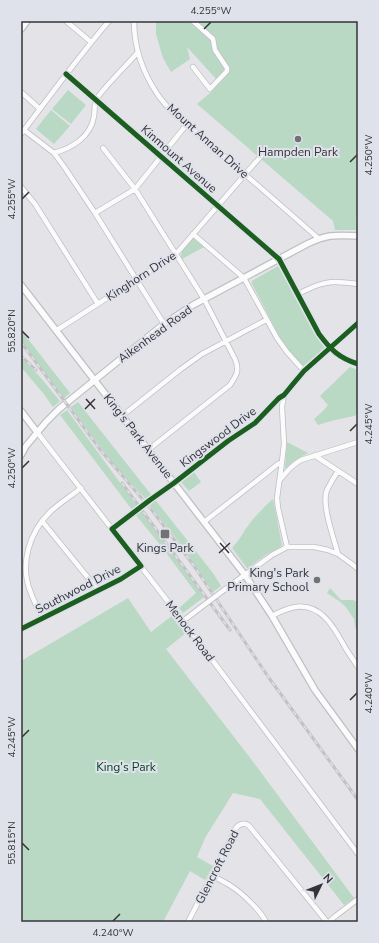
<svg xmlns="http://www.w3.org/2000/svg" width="379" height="943" font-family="'Nunito Sans',sans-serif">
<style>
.green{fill:#b9d9c5}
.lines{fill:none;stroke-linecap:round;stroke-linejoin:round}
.minor-casing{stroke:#bebfc3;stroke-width:6}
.major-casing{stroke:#bebfc3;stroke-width:8}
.minor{stroke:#fbfbfc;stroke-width:4.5}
.major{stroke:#fbfbfc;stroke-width:5.5}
.rail-casing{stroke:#c2c2c3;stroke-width:3}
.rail{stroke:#e0e2eb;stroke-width:1.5;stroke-dasharray:4.5;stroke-linecap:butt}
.minor-bridge-casing{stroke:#bebfc3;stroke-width:6;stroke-linecap:butt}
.minor-bridge{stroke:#fbfbfc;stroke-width:4.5}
.cycleway-casing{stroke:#e0e2eb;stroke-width:8}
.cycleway{stroke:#1b5e20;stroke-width:5}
.ticks{fill:none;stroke:#343438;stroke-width:1.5}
.poi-dot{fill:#717176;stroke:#e0e2eb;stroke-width:1.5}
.labels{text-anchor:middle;stroke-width:4;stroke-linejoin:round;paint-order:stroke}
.street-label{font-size:12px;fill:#343438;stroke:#e0e2eb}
.poi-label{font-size:12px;fill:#343438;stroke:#e0e2eb}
.park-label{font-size:12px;fill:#013f1f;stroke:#e0e2eb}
.neatline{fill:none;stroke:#343438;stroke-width:1.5}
.ticks-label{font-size:10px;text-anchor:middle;fill:#343438}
</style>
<rect width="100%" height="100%" fill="#e3e3e8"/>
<path class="green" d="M156,21H358V215L356,217L357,230H335L333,221L197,104L210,93L219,82L187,47L190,59L171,72L163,58L156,34Z
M68,90L86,105L71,124L52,109Z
M51,110L70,126L54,144L36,129Z
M193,238L204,247L182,259L181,256L182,251Z
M278,266L281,267L329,348L304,370L287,351L252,284V281Z
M21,330L70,393L64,398L21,340Z
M21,357L40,377L60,401L53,407L43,393L21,367Z
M350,367L358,370V415L331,421L318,425L314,419L324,410L328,405L320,396Z
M78,402L213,573L221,586L213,592L179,542L143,496L114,465L71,407Z
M67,410L137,506L133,511L60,415Z
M287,442L308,453L297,459L286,468H285Z
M194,472L201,482L189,491L181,482Z
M273,499L282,545L279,548L267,554L248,568H247L232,548C237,542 241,537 245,530C253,518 263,508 273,499Z
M141,511L204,597L183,613L179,608L196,593L161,546L135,514Z
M330,588L341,600H353L358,602V631L355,627L354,619L345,606L339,601L327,593Z
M128,598L151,632L173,615L186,633L166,649L251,759L354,898L344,905L260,799L233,793L205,838L197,857L213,866L205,880L190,871L163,922H21V661Z"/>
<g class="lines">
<defs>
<path id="minor" d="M66,21L91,42
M134,21C134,47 143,73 158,95C172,115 193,129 211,145C247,176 283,207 319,239
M193,67L210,89L227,71V68L215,50L213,39L193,21
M66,74L279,259L319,334C331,350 339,358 358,364
M21,92L40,109
M24,130L54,153L65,168L95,213L164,324
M21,134C50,96 78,57 109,21
M103,148L135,189L204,299L235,359C240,371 236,376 230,385L148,450
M54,153C72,148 91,137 94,116C95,110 94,102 97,98C109,82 125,67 138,52
M21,187L35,204L98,304
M95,213L135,189L187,124
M193,234L244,278L277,338L287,352L304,371
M298,294C310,288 322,282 335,282C343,282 350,283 358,284
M57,330L176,254L261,156
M284,395L282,407L284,444L282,462L277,498L278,508L287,547
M122,416L181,369L202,354L266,320
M37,432L183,621L358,854
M315,455L317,457L358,484
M338,471C334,477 330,484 327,490C321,504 334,539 338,554
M280,480C286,472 292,465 301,460L358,442
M174,483L228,441L255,423L279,398L284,395L293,384L304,371L358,323
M42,521L98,590
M204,522L278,464L282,462
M224,590L272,555L287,547H314L328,550L338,554L352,564L358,569
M272,616C279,612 286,609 295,607C322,603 335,629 346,649C350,655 354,661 358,667
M43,618C39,610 34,602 31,593C19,565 29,532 51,511C60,503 71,496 81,488
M183,621L200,608
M24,627L121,579L141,566
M212,875C218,879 225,882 231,886C242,893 261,911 266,922
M188,922L236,828C240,823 246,822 250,827L327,922
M329,922L333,918L358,899"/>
<path id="major" d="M21,29L27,21
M21,285L245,575L272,616L315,690L358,749
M21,411L37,432
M21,455L26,446L46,422L59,409L164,324L193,305L307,244C328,234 335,235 358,236"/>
</defs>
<use href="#minor" class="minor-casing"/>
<use href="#major" class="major-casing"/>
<use href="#minor" class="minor"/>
<use href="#major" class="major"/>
<defs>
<path id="rail" d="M21,342L102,452L151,509L170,534L194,566L269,678L358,800
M21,356L36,370
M122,483L230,630"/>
</defs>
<use href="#rail" class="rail-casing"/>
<use href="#rail" class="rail"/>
<defs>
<path id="minor-bridge" d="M200,608L224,590"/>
</defs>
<use href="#minor-bridge" class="minor-bridge-casing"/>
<use href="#minor-bridge" class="minor-bridge"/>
<defs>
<path id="cycleway" d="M66,74L279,259L319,334C331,350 339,358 358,364
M21,629L121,579L141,566L112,529L150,500L174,483L228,441L255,423L279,398L284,395L293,384L304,371L358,323"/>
</defs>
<use href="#cycleway" class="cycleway-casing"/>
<use href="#cycleway" class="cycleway"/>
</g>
<path class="ticks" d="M204,29L211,22M350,162L357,155M22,199L29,192M22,331L29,338M86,399L95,409M85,409L95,399M350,431L357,424M22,468L29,461M220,543L229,553M219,553L230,543M350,700L357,693M22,737L29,730M22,843L29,850M113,921L120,914"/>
<g class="poi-dot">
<circle cx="298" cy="139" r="4"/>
<rect x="160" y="529" width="10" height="10" rx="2"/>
<circle cx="317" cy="580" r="4"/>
</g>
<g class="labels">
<g class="street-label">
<text transform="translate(208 141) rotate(42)" y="4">Mount Annan Drive</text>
<text transform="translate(179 159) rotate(41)" y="4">Kinmount Avenue</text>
<text transform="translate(141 276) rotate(-33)" y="4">Kinghorn Drive</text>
<text transform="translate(155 334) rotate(-36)" y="4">Aikenhead Road</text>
<text transform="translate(138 436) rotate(52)" y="4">King's Park Avenue</text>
<text transform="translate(218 437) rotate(-37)" y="4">Kingswood Drive</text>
<text transform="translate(78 589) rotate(-27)" y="4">Southwood Drive</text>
<text transform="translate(190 631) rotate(53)" y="4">Menock Road</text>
<text transform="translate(217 867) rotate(-63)" y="4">Glencroft Road</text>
</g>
<g class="poi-label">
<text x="298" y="156">Hampden Park</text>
<text x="165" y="552">Kings Park</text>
<text x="309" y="577" text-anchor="end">King's Park<tspan x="309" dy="14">Primary School</tspan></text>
</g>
<g class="park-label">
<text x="126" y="771">King's Park</text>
</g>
</g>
<rect width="379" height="943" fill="none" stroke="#e0e2eb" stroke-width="44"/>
<g transform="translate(321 885) rotate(47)" stroke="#e0e2eb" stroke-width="3" paint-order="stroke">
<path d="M0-3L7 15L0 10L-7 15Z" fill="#343438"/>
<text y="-6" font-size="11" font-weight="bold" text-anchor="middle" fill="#343438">N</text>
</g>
<rect x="22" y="22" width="335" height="899" class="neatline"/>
<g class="ticks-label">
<text x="211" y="14">4.255°W</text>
<text transform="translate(368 155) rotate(-90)" y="4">4.250°W</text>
<text transform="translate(11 199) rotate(-90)" y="4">4.255°W</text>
<text transform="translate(11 331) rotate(-90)" y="4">55.820°N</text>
<text transform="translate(368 424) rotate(-90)" y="4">4.245°W</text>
<text transform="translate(11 468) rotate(-90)" y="4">4.250°W</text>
<text transform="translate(368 693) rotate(-90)" y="4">4.240°W</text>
<text transform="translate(11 737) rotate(-90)" y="4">4.245°W</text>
<text transform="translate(11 843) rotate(-90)" y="4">55.815°N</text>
<text x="113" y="936">4.240°W</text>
</g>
</svg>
